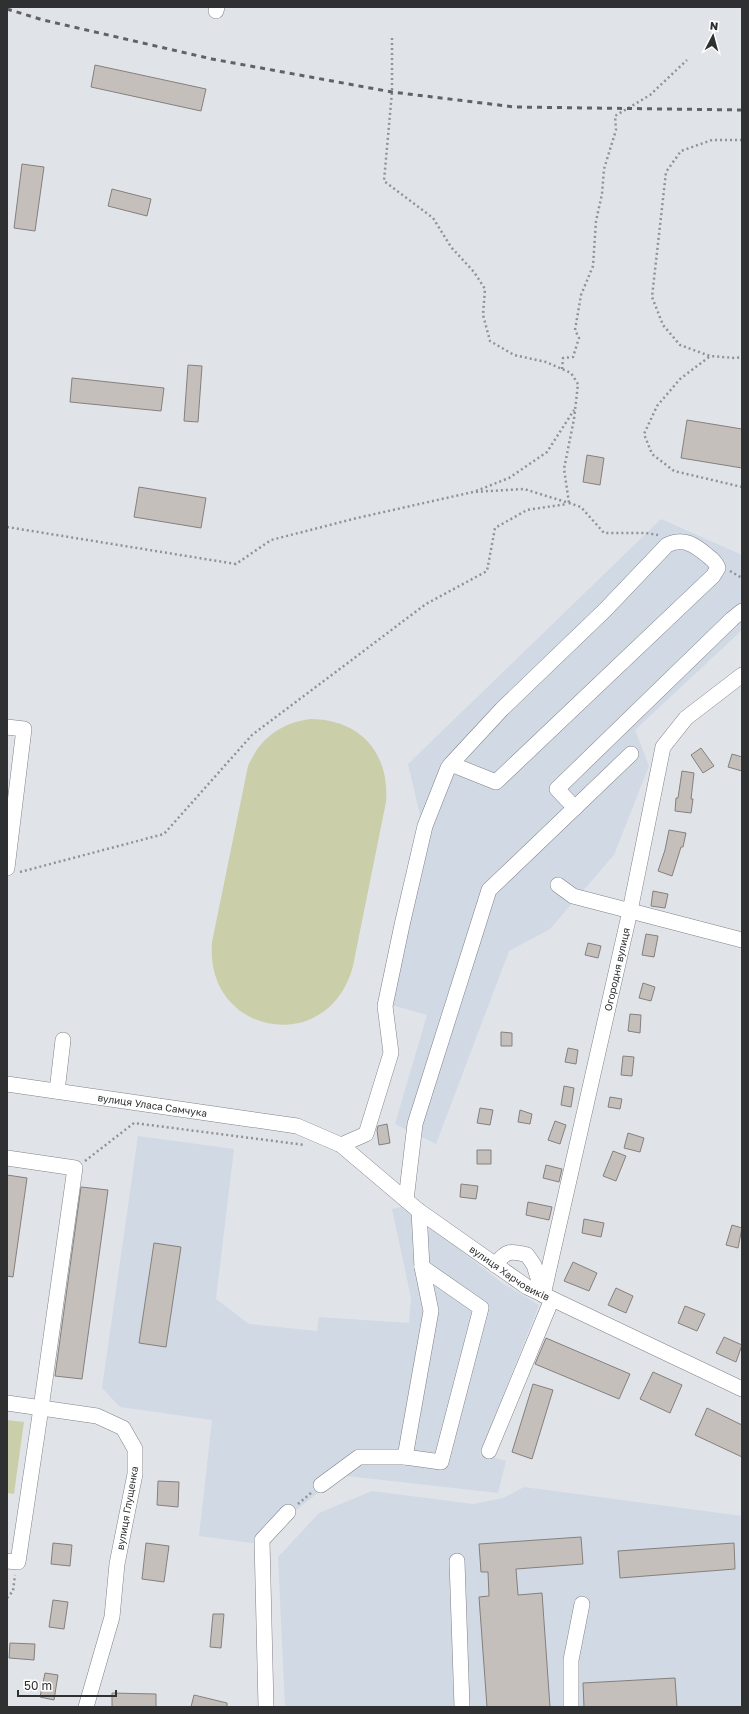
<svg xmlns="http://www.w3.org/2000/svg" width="749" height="1714" font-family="'Golos Text',sans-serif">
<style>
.built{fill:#d1d9e5}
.green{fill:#cbcfa9}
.building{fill:#c5bfbb;stroke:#85807d}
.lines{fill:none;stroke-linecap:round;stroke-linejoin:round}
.minor-casing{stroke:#7f8287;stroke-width:16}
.path{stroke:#909296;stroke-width:2.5;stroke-dasharray:2 3;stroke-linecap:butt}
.minor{stroke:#fff;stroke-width:15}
.rail{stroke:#606265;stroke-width:3;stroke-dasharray:5 5;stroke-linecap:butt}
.labels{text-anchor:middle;stroke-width:3;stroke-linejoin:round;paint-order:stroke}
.street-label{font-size:10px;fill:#2f3032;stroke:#fff}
</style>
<rect width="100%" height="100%" fill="#e0e4e9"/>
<path class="built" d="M661,519L742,555V630L635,730L649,766L614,855L550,929L509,951L436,1144L395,1124L427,1015L384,1003L420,815L408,764Z
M138,1136L234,1149L216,1299L249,1324L317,1331L319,1317L409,1323L411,1298L392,1209L405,1206L502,1283L539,1305L480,1454L506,1461L498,1493L347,1476L320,1491L295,1511L267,1545L199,1536L212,1420L120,1407L102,1388Z
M524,1487L742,1516V1707H285L278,1557L319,1513L372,1491L473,1504L503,1498Z"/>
<path class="green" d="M310,719C360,719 390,753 386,802L353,966C329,1058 204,1036 212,942L248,766C260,738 281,723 310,719Z
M7,1420L24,1422L14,1494L7,1493Z"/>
<path class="building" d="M95,65L206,89L201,111L91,87Z
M22,164L44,167L35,231L14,228Z
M112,189L151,199L147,216L108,206Z
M188,365L202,366L198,422L184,421Z
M72,378L164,388L161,411L70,402Z
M687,420L742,429V468L681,458Z
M587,455L604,458L600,485L583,482Z
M139,487L206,498L201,528L134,517Z
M701,748L714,766L703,773L691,755Z
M732,754L742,757V771L728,767Z
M682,771L694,773L691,799H693L691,813L675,811L676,798H678Z
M669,830L686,833L683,847H681L672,876L658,871L665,850Z
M653,891L668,894L665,908L651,906Z
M646,934L658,936L654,957L642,955Z
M588,943L601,946L598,958L585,955Z
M643,983L655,987L651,1001L639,998Z
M630,1014L641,1015L640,1033L628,1031Z
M501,1032L512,1033V1046H501Z
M568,1048L578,1050L576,1064L565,1062Z
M623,1056L634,1057L632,1076L621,1075Z
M564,1086L574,1088L571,1107L561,1105Z
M610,1097L622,1099L620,1109L608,1107Z
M480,1108L493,1110L490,1125L477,1123Z
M520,1110L532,1114L530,1124L518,1122Z
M555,1121L566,1125L560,1144L548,1140Z
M387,1124L390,1143L379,1145L377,1130L378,1126Z
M628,1133L644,1138L640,1152L624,1148Z
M477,1150H491V1164H477Z
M613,1151L626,1156L616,1181L603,1176Z
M546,1165L562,1169L559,1182L543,1178Z
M7,1175L27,1178L13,1277L7,1276Z
M461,1184L478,1186L476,1199L460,1197Z
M81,1187L108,1190L82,1379L55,1376Z
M528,1202L552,1207L549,1220L526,1215Z
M584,1219L604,1223L601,1237L582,1233Z
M732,1225L742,1228L738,1248L726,1245Z
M154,1243L181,1247L166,1347L139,1343Z
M573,1262L597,1273L589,1291L564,1281Z
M616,1288L633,1296L626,1313L608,1305Z
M685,1306L705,1314L697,1331L678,1323Z
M724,1337L742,1345L736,1362L716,1353Z
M546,1338L630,1374L619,1399L535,1364Z
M653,1372L682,1385L670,1413L640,1399Z
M533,1384L553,1390L532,1459L512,1452Z
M707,1408L742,1425V1457L695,1435Z
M158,1481L179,1482L178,1507L157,1505Z
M581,1537L583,1564L516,1569L518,1595L542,1593L550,1707H487L479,1597L489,1596L488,1572H481L479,1544Z
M53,1543L72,1545L70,1566L51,1564Z
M146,1543L169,1546L164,1582L142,1579Z
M734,1543L735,1569L620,1578L618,1551Z
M53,1600L68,1602L64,1629L49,1627Z
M213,1614H224L221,1648L210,1647Z
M10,1643L35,1644L34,1660L9,1658Z
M45,1673L58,1675L54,1700L40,1697Z
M675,1678L677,1707H584L583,1683Z
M112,1693L156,1694V1707H112Z
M194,1695L227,1703V1707H191Z"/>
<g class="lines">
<defs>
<g id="minor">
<path d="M216,11L217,7"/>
<path d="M7,727L24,729L7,868"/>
<path d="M575,808L557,789L732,619L742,611"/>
<path d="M558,885L573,896L742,940"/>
<path id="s1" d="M7,1084L297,1126L341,1145L419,1211L527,1287L742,1389"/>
<path d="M57,1091L63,1040"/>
<path d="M341,1145L366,1134L391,1053L385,1006L402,925L425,826L448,768L451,764L502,709L605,610L667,545C684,537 695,545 708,556C712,559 716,562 718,568L713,576L496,782L451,764"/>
<path d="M7,1158L75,1168L41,1408L18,1562L7,1561"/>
<path d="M406,1200L415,1124L489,890L631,754"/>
<path d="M495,1265C506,1251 509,1250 527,1255L534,1265L543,1294"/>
<path id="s2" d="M543,1295L630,911L663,747L686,718L742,675"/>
<path d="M7,1403L97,1416L123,1428L135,1449V1474L117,1564L112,1617L86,1707"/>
<path d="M489,1451L552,1299"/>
<path d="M405,1457L441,1462L481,1308L422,1267"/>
<path d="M321,1485L359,1457H405L431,1311L422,1267L419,1211"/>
<path d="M457,1561L462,1707"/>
<path d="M266,1707L262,1540L288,1512"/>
<path d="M571,1707V1660L582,1604"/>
</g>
</defs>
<use href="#minor" class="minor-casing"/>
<path class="path" d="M392,38V92L384,181L433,218L451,247L474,272L485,289L483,315L490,341L514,355L546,362L571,373L578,384L574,419L564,469L569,503
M742,140H712L681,151L666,172L652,297L663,325L680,345L710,356L735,358L742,357
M709,357L680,379L657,406L644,434L652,454L674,471L742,487
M562,369L563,358L573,357L579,338L575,330L581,295L593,266L596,221L602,194L604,169L616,130L615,116L650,95L687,60
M476,491L509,478L547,452L574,410
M7,527L236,564L271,540L357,518L473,492L524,489L569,503L581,507L604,533H646L658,535
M730,571L742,578
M20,872L164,834L252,735L426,604L487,571L495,528L527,510L567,504
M85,1161L134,1123L305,1145
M298,1504L311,1493
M7,1598L13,1591L15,1575"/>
<use href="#minor" class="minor"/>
<path class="rail" d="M7,9L43,20L212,59L392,92L515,107L742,110"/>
</g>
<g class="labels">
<g class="street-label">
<text dy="4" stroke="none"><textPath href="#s2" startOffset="334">Огородня вулиця</textPath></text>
<text dy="4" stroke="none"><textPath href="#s1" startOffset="147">вулиця Уласа Самчука</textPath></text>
<text dy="4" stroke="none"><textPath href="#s1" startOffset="553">вулиця Харчовиків</textPath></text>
<text transform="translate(127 1508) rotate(-80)" y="4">вулиця Глущенка</text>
</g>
</g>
<rect width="749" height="1714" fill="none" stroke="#2f3032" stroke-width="16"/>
<g transform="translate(713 36) rotate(6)" stroke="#ffffff" stroke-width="3" paint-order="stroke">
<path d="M0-3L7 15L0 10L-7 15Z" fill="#2f3032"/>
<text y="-6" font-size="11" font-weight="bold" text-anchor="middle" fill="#2f3032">N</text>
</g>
<path d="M18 1690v6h98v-6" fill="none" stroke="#2f3032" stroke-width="2"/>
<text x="24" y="1690" font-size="12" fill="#2f3032" stroke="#ffffff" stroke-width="3" paint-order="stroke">50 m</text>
</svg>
